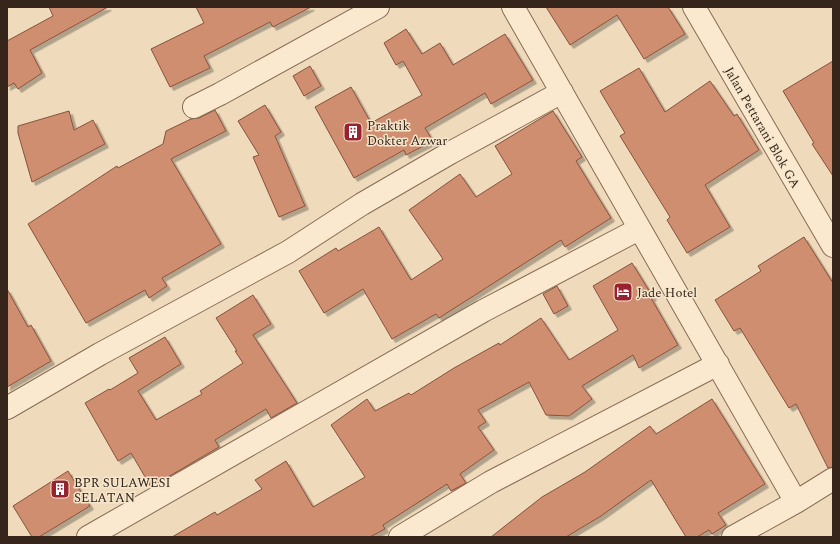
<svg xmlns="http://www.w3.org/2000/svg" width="840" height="544" font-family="Spectral,serif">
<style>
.building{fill:#cf8e70;stroke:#87513a;filter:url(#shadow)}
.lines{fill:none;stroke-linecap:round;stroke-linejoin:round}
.minor-casing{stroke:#876b55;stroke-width:24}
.minor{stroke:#fae9cf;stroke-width:22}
.labels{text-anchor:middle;stroke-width:3;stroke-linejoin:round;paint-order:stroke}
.poi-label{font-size:13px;fill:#35251b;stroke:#f6e6cc;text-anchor:start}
.street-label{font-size:13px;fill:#35251b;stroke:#f6e6cc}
</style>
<defs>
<filter id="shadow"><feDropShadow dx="3.5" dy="3.5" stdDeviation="0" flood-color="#0004"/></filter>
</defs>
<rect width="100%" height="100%" fill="#efdbbc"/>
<path class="building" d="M49,7H108L30,50L42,73L18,89L14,83L7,87V41L53,16Z
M196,7H311L273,27L270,22L204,56L210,68L170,87L151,49L204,23Z
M546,7H668L685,34L644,59L617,15L570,45Z
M406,29L422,54L440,43L453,65L505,34L533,80L491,104L485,93L425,128L433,141L406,155L404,150L354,178L315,107L351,87L371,123L422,95L403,61L396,65L384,43Z
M833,61V176L812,144L814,143L783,91Z
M310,66L321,86L304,96L293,76Z
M639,68L665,112L710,81L734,116L737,114L759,150L705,185L730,227L687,253L667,220L670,217L620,136L625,133L600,91Z
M265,105L281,132L275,136L305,206L279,217L253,157L259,155L238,121Z
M215,110L226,131L171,159L221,244L162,278L167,286L149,298L145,290L86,323L28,224L117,166L118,168L163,144L166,131L191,119L199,118Z
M69,111L74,130L93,120L105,144L32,182L18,133V126Z
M553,111L582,157L576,161L611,218L565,247L561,240L439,318L436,314L392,339L363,289L324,313L299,271L336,248L338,251L379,227L411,280L443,259L409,210L460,174L476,197L512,174L495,146Z
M804,237L833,283V467L828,468L796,404L789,408L740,328L734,331L715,300L761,271L758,266Z
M632,263L653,297L651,298L678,345L639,368L633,355L582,386L592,399L569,416L546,415L529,382L478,410L486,422L478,427L494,450L460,474L466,483L451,491L447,484L383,525L385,529L370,537H172L215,512L217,515L262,489L255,480L286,461L313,507L365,477L331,425L367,399L375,411L409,393L411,395L454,368L499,343L500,345L541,318L569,360L618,330L593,286Z
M557,286L568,306L554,314L543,294Z
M7,289L28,327L31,325L51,361L7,387Z
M253,295L271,324L253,335L297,403L271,418L266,409L215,440L219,447L151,487L131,453L118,461L85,403L109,389L110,390L138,373L129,358L165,337L181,364L138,391L156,420L202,394L200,391L243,363L235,351H237L216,318Z
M712,399L765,484L718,513L726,525L712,534L709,530L697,537H686L651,480L601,516L566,537H491L542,497L585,472L650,426L656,434Z
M68,471L90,506L39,537H32L13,506Z"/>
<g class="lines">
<defs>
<path id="minor" d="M513,7L796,502
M694,7L833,246
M194,107L220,94L378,7
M7,408L100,354L288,252L362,204L450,153L562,92
M88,537L483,311L639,229
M400,537L491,482L718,364
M733,537L796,502L833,479"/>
</defs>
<use href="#minor" class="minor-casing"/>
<use href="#minor" class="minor"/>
</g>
<defs>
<symbol id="building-square" viewBox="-11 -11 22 22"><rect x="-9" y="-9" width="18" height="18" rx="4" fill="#982330" stroke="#f6e6cc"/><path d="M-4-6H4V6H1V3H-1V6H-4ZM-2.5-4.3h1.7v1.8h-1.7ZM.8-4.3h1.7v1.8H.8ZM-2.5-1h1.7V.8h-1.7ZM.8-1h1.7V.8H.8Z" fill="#fff"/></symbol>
<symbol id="hotel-square" viewBox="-11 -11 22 22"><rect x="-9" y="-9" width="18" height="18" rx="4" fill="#982330" stroke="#f6e6cc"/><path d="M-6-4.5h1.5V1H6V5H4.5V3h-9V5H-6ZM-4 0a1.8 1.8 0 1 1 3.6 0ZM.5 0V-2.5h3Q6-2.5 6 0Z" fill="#fff"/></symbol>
</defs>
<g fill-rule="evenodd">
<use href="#building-square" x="342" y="121" width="22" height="22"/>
<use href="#hotel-square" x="612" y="281" width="22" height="22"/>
<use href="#building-square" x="49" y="478" width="22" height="22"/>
</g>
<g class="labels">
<g class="poi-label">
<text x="367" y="130">Praktik<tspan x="367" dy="15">Dokter Azwar</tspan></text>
<text x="637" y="297">Jade Hotel</text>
<text x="74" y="487">BPR SULAWESI<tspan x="74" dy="15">SELATAN</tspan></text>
</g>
<g class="street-label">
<text transform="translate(763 127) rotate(60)" y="5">Jalan Pettarani Blok GA</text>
</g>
</g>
<rect width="840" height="544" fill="none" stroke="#35251b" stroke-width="16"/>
</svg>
